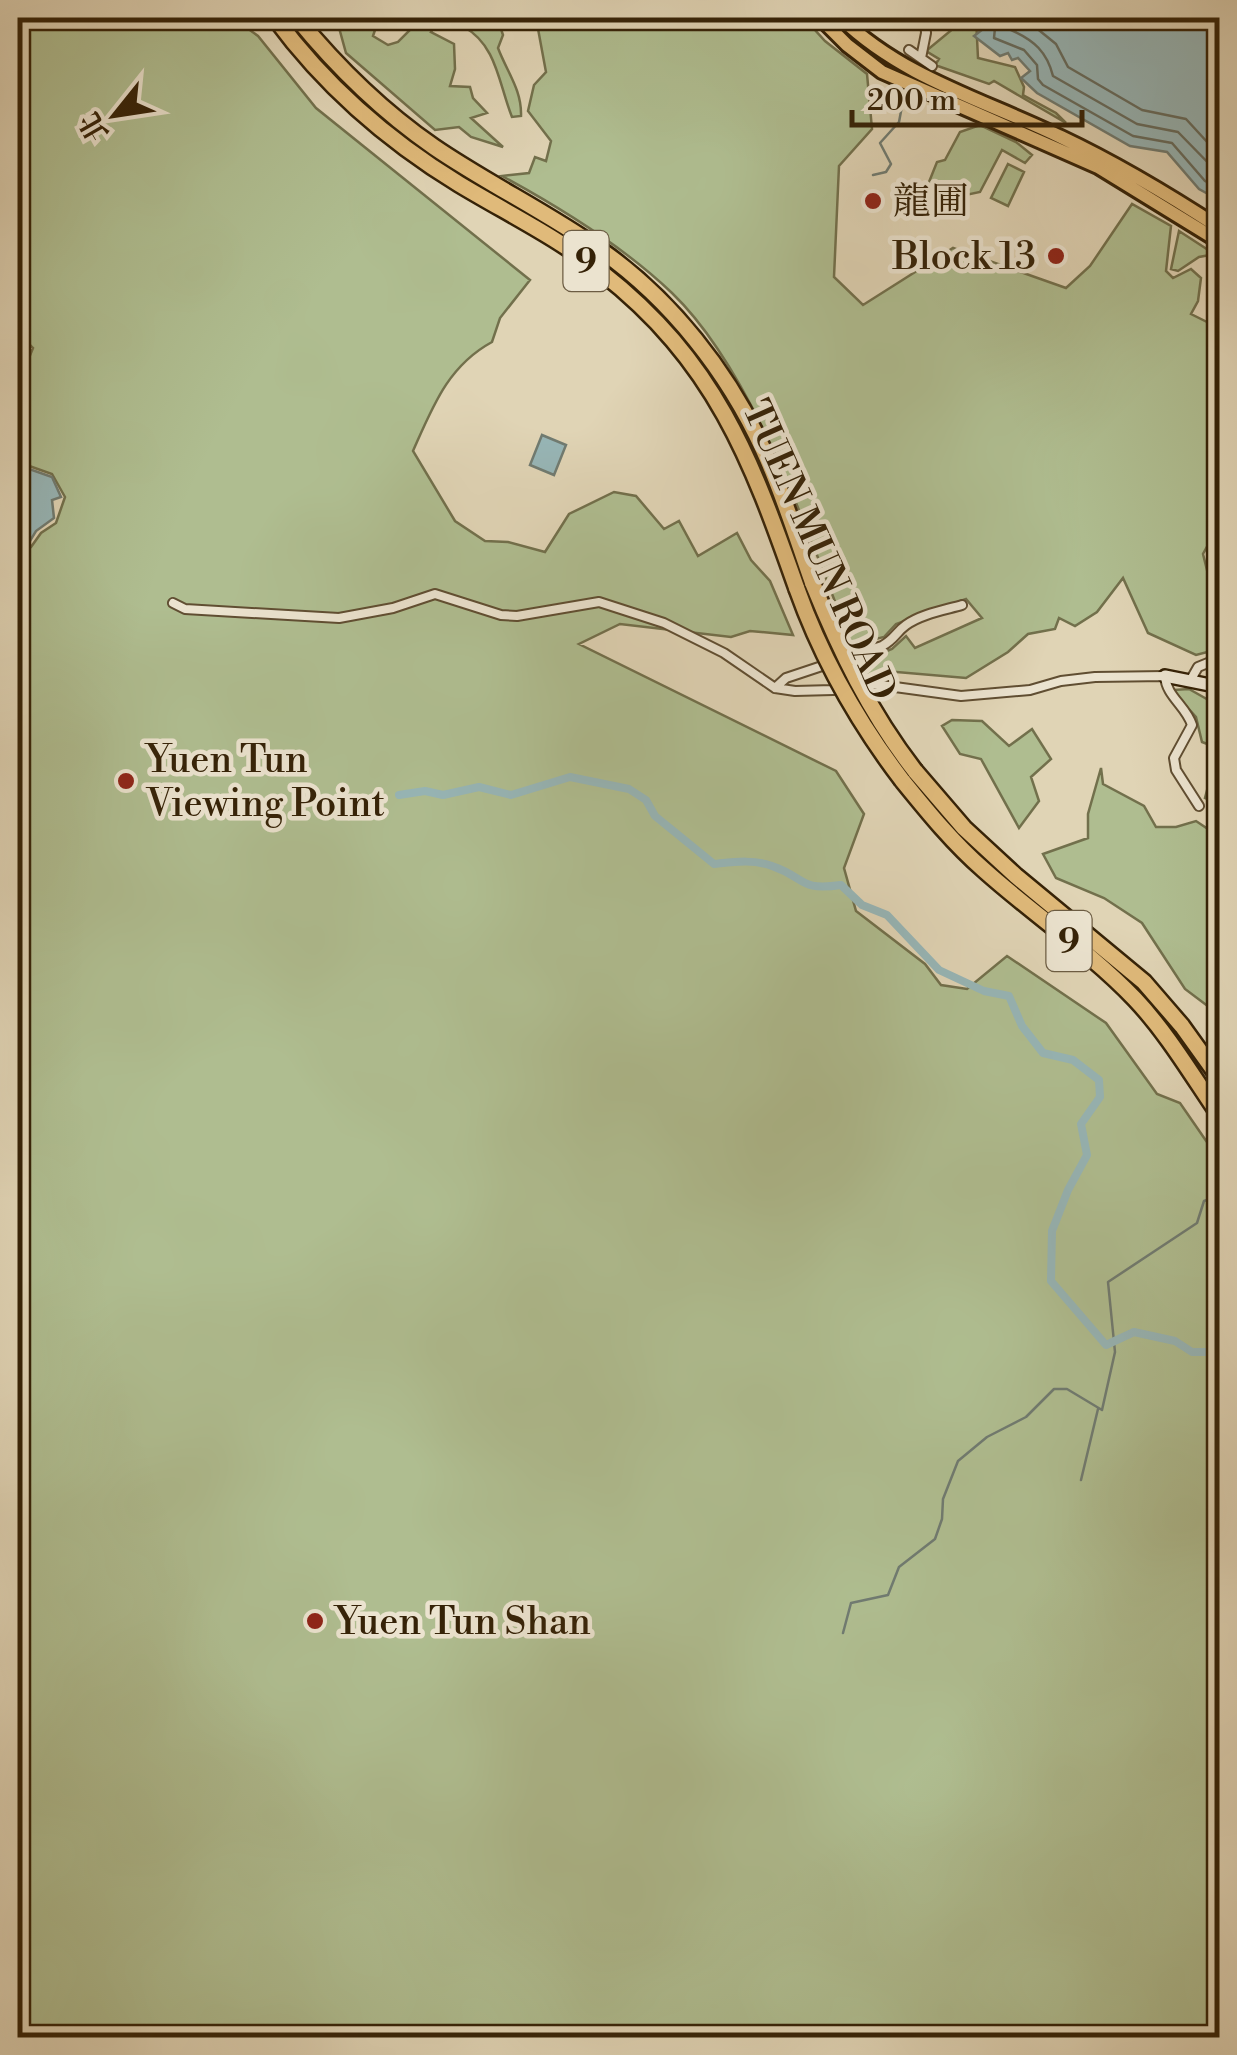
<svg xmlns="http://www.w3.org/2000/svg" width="1237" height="2055" font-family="'Libre Bodoni','Noto Serif TC',serif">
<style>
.green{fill:#afbd90;stroke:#72704c;stroke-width:2.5}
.water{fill:#97b6b7;stroke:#707b71;stroke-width:2.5}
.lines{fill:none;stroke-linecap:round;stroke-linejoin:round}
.shore{stroke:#666c5f;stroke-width:2.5}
.stream{stroke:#707b71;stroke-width:2.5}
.canal{stroke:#97b6b7;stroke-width:8}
.street-casing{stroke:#604e32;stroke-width:12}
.secondary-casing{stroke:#352207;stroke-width:16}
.primary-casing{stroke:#352207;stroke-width:18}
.highway-casing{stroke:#352207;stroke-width:20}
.street{stroke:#ebe3cf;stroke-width:8}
.secondary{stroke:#ebe3cf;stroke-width:11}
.primary{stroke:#e0ba7a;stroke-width:12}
.highway{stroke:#e0ba7a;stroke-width:15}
.highway-bridge-casing{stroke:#352207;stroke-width:20;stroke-linecap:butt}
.highway-bridge{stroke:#e0ba7a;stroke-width:15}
.poi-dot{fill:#8f2418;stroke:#ebe3cf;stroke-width:4}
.labels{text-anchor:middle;stroke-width:9;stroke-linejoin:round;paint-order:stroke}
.shield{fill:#ebe3cf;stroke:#6c5c43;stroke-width:2.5}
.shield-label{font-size:35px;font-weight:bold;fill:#352207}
.poi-label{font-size:38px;fill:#352207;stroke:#ebe3cf;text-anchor:start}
.street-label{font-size:38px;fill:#352207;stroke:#ebe3cf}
</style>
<rect width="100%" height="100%" fill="#e0d4b5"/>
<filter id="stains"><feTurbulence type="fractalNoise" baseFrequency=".002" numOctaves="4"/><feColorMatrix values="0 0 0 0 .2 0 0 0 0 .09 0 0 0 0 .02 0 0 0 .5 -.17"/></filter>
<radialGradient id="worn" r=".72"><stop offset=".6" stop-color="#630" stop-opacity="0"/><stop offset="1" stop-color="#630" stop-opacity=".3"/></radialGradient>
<path class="green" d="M18,18H233L258,36L316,108L530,280L500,318L492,342C448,366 433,406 413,451L455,521L485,541L508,542L545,552L569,514L614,492L636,496L664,529L679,521L698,556L737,533L751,560L770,581L793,635L750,631L731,637L620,624L579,644L836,771L864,814L844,868L856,911L925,964L941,985L967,989L1007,956L1106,1023L1157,1094L1180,1103L1220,1161L1219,2037H18V549L31,547L41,533L56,523L65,497L52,474L18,462V385L33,348L18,333Z
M318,18H379L373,36L388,45L398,42L415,25L413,18H442L431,32L454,44L455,69L450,86L470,87L473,98L487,113L471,118L503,147L471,137L459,127L435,130L346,53L338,24Z
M474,18L500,26L503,35L498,48C507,72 522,90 521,116L512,117C499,85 497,45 464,27Z
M536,18H711L719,23L750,18H804L825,41L867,74L872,129L839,166L834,277L863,305L953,248L1066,288L1090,266L1132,204L1171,226L1166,271L1173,278L1191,269L1201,278L1198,301L1191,314L1219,328V537L1213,536L1203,554L1208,574L1219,583V649L1196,655L1148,633L1123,578L1097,612L1075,626L1059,618L1055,629L1028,634L1008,652L966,678L885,671L868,676L862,661L892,649L906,636L915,648L982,618L966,599L896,624L884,637L852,645C809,538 755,373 672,293C623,246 561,208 502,176L529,173L535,157L546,161L551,141L528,111L534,85L546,72Z
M966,18H976L978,58L1015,67L1024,87L1023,95L1056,113L1066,123L994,81L989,84L935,65L939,59L926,51Z
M980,125L1016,142L1032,155L1025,163L1002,150L980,192L942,200L923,197L937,162L945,160L960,132Z
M1008,164L1024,172L1008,206L991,198Z
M1179,231L1219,257V277L1213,276L1210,255L1199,257L1178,271L1171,269Z
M1189,689L1219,706V1037L1209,1007L1185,989L1142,923L1104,898L1056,878L1043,854L1088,838V814L1101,768L1103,784L1144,806L1156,827H1176L1196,821L1208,829L1218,816L1217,803L1205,798L1218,748L1202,742L1196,717L1172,690Z
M952,720L982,721L1009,746L1032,729L1051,759L1031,777L1039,801L1019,828L981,759L960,754L942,726Z"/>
<path class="water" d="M986,18H1219V200L1199,189L1167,152L1130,146L1037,93L1021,78L1030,71L1018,58L1012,60L1008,53L1000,56L974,36L987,26Z
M542,435L566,445L554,475L530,465Z
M18,465L52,477L61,497L52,500L54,518L36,531L30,541L18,544Z"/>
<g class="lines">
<path class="shore" d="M996,18L994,38L1024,50L1037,65L1038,79L1043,85L1133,136L1172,143L1205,181L1220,189
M1009,18L1011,30C1034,40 1047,52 1053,76L1137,124L1178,132L1220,175
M1024,18L1056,44L1068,67L1142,110L1186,119L1220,156"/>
<path class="stream" d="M873,175L886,172L891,164L880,143L899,122L902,106
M1081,1480L1098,1409
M843,1633L851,1603L888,1595L899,1567L935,1539L942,1519L943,1499L958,1461L987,1437L1026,1417L1054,1389H1067L1102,1410L1115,1352L1108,1282L1197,1223L1204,1201L1218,1196"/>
<path class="canal" d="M399,795L425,791L443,795L479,787L511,795L570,777L629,789L646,800L655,816L714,864C734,862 752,859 772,866C807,878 798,891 841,885L862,905L887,915L939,970L984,991L1009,996L1022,1026L1043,1053L1073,1060L1099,1080L1100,1097L1081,1124L1087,1155L1068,1190L1052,1231L1051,1281L1106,1345L1134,1332L1175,1341L1192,1352H1220"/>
<defs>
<path id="street" d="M909,50L932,66
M921,58L926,33L925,18
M173,603L185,609L339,618L393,608L435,594L501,615L517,616L599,602L664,623L724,653L775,688L795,691L833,690L873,684L961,696L1030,690L1061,681L1095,677L1165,676C1166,696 1186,706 1192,725L1174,758L1176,770L1199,806
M1190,681L1198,667L1220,658
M775,688L786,678L882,646C895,639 896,632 906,625C921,614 945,610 962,605"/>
<path id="secondary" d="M1165,676L1220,687"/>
<path id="primary" d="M820,18L847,45L882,72L1098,167L1220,242
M841,18C903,78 985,100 1061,137C1116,163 1168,194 1220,228"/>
<path id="highway" d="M275,18C325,86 387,140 459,184C507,213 557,237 601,272C715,361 751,458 797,589
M297,18C337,67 382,111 434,147C488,184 549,213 602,251C671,300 728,372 763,449C783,492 797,539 813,584
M915,771L964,828L1016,876L1144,982L1182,1026L1220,1079
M902,780C928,812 953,843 984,870C1033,914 1089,951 1135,999C1168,1034 1193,1077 1220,1116"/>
</defs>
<use href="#street" class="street-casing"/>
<use href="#secondary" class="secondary-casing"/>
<use href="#primary" class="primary-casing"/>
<use href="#highway" class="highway-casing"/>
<use href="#street" class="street"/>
<use href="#secondary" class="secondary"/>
<use href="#primary" class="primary"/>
<use href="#highway" class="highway"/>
<defs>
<path id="highway-bridge" d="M813,584C840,651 870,713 915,771
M797,589C822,659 857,721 902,780"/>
</defs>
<use href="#highway-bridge" class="highway-bridge-casing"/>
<use href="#highway-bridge" class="highway-bridge"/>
</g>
<g class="poi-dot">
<circle cx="873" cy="201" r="10"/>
<circle cx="1056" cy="256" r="10"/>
<circle cx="126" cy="781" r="10"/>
<circle cx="315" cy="1621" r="10"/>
</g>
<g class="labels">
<g class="shield">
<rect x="563.5" y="231" width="45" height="60" rx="8"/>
<rect x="1046.5" y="911" width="45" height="60" rx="8"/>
</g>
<g class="shield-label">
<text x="586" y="273">9</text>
<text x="1069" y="953">9</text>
</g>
<g class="poi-label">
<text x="893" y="214">龍圃</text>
<text x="1036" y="269" text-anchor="end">Block 13</text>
<text x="146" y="772">Yuen Tun<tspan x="146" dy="44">Viewing Point</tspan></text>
<text x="335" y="1634">Yuen Tun Shan</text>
</g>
<g class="street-label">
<text transform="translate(820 550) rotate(66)" y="13">TUEN MUN ROAD</text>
</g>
</g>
<rect width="1237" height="2055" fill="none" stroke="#e0d4b5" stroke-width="60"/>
<rect x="20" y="20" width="1197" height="2015" fill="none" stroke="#352207" stroke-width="5"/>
<rect x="30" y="30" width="1177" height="1995" fill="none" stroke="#352207" stroke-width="2.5"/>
<g transform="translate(115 115) rotate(240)" stroke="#ebe3cf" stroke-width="8" paint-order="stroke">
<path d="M0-8L18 38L0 25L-18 38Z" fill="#352207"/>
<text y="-15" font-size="28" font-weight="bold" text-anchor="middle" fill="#352207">北</text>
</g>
<path d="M852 110v15h230v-15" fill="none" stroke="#352207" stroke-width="5"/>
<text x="867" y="110" font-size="30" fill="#352207" stroke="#ebe3cf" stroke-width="8" paint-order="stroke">200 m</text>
<rect width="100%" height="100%" filter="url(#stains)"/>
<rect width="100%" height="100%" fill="url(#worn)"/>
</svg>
